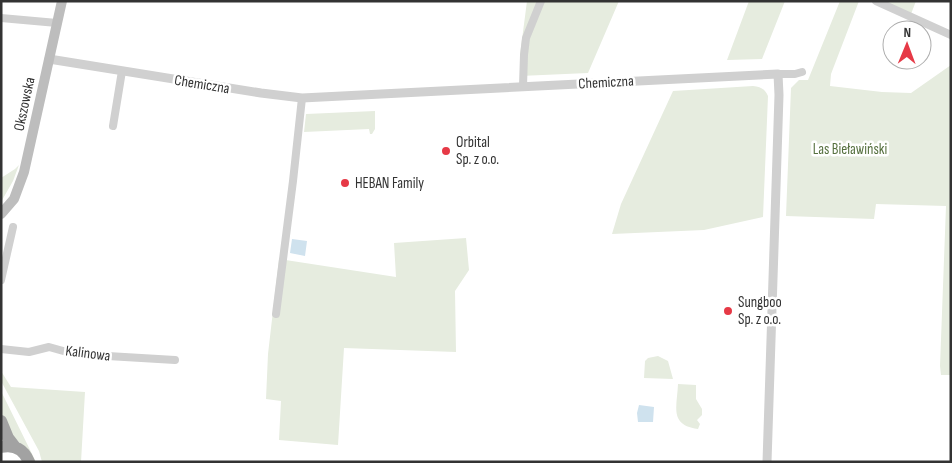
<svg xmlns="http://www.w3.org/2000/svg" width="952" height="463" font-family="'Sofia Sans Condensed',sans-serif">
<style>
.green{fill:#e6ecdf}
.water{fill:#cfe2ee}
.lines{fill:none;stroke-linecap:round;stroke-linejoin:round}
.minor{stroke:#d0d0d0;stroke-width:8}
.tertiary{stroke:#d0d0d0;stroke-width:9}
.secondary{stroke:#bdbdbd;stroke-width:10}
.trunk{stroke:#a2a2a2;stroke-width:12}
.poi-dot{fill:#e63946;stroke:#fff;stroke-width:2}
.labels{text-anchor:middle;stroke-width:5;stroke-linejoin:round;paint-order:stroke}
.street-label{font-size:15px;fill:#333;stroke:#fff}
.poi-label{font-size:15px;fill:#333;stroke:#fff;text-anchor:start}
.park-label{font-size:15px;fill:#56703f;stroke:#fff}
</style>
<rect width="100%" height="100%" fill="#fff"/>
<path class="green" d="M527,1H619L588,73L520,76V55Z
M749,1H785L762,59L727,60Z
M840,1H859L831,74L830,86L882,92L911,93L951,65V375H941L940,366L946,206L876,204L874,219L786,216L791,88L799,80H808Z
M883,1H916L911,14Z
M753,86C761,87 765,89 768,96L763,217L704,230L612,234L621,204L673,91Z
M375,111V129L372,134H370L369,129L304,132L306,114Z
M19,165L13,181L1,202V178L15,169Z
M466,238L469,270L455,291L456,352L344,348L338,445L279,440L281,401L266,399L268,354L279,259L396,277L394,243Z
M658,356L668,361L673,379L644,378L645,361L648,358Z
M1,371L11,387L85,392L81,462H42L39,451L1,381Z
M678,384L696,385V399L702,409V415L697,420L700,424L698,429C669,425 677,407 678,384Z
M1,391L36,462H32L22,445L7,430L1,412Z"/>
<path class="water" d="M292,239L307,241L305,256L290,253Z
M639,405L654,407L653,422H638L637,413Z"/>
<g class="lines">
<path class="minor" d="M876,1L951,35
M1,18L57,23
M778,74H795L802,72
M523,86L524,55L526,38L541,1
M113,126L122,71
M1,280L13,227
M276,314L293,181L302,98
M1,349L29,352L49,347L74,354L175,360"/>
<path class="tertiary" d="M49,59L261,93L302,98L778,74L779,95L767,462"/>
<path class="secondary" d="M1,214L14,199L24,172L62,1"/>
<path class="trunk" d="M1,421L8,438L15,447
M1,447C14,444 24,449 29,462"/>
</g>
<g class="poi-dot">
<circle cx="446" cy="151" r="5"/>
<circle cx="345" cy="183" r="5"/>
<circle cx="728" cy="311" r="5"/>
</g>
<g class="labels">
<g class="street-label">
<text transform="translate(606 82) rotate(-3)" y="5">Chemiczna</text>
<text transform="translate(202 84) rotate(9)" y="5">Chemiczna</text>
<text transform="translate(24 104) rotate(-78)" y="5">Okszowska</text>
<text transform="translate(88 353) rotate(7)" y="5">Kalinowa</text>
</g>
<g class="poi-label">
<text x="456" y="147">Orbital<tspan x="456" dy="17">Sp. z o.o.</tspan></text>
<text x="355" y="188">HEBAN Family</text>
<text x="738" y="307">Sungboo<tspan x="738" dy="17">Sp. z o.o.</tspan></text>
</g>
<g class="park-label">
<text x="850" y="154">Las Bieławiński</text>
</g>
</g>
<rect width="952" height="463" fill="none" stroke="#333333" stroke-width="5"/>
<g transform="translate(907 45) rotate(1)"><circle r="24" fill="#ffffff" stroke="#adadad"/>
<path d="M0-4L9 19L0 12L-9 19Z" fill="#e63946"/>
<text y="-8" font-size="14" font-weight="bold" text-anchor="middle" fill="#333333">N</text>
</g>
</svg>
